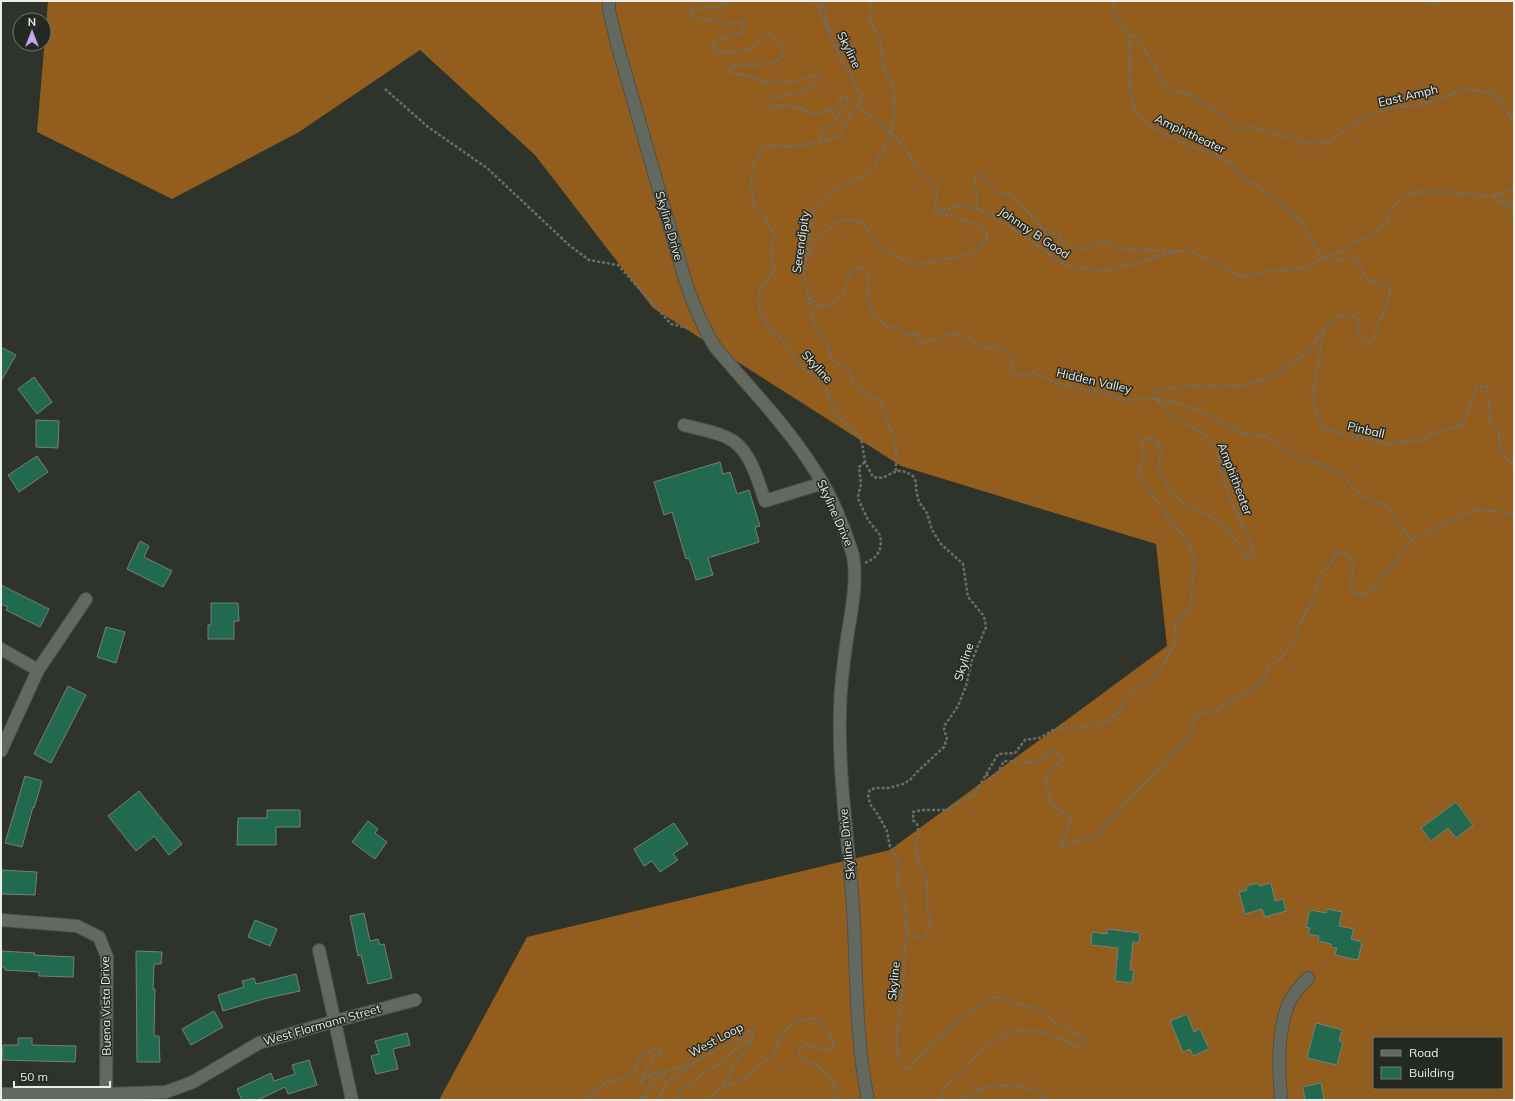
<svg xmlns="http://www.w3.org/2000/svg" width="1515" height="1101" font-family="Mulish,sans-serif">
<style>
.forest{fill:#925d1d;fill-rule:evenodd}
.building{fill:#21694f;stroke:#75817b}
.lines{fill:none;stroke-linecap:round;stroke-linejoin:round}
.minor-casing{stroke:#4d524a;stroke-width:14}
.path{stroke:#6b6f68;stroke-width:2.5;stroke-dasharray:3 2;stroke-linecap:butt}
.minor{stroke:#646960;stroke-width:12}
.labels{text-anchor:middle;stroke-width:3;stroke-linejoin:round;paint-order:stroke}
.street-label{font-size:12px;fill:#ebeee8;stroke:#242921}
</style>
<rect width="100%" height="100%" fill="#2e332b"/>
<path class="forest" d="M48,1H1514V1100H439L527,937L890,850L1167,646L1156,544L901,466L653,308L535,155L420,50L299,132L172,199L37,132ZM1374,1038H1502V1088H1374Z"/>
<path class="building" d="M1,347L16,355L1,381Z
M34,377L52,402L37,414L18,389Z
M36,420L59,421L58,448L36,447Z
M37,456L48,472L19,492L8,475Z
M720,462L723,474L730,472L737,494L749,490L760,526L755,527L759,542L708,558L713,575L696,580L689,558L686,559L672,512L664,515L654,482Z
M140,541L149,546L144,557L172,571L163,587L127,569Z
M1,585L49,609L40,627L6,610L8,607L1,604Z
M211,603H238L239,621H234V639H208V625H211Z
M106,627L125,632L116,663L97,657Z
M68,686L86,695L51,763L34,754Z
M25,776L42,781L34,808L33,807L22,847L5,843Z
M139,791L182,844L169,855L154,836L136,851L108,816Z
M1456,802L1473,825L1456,838L1448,828L1431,841L1421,828Z
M267,810H300V827H276V845H237L238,818H267Z
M368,821L378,829L375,833L387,842L375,859L352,842Z
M674,823L688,844L673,854L678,860L660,872L652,861L644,866L634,849Z
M1,870L37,872L35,895L1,894Z
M1258,883L1259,886L1271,883L1275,901L1283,899L1286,911L1265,917L1262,909L1245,914L1239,892L1247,890L1246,886Z
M1327,909L1342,912L1339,926L1354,929L1351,939L1362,942L1358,960L1335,955L1337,948L1331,947V944L1318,941L1319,936L1308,934L1310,928L1306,927L1310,910L1326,913Z
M364,913L370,941L378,939L380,945L384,944L392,978L368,984L361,955L358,956L350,916Z
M255,920L277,929L270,946L248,937Z
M1107,929L1140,933L1139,943L1133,942L1130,970H1134L1132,983L1115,981L1118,948L1091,945L1092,932L1107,934Z
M1,951L35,953L34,955L74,957L73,977L39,976V972L5,970V967H1Z
M136,951L162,952L161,964H154L153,989H155L154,1036H159L160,1062H137Z
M296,974L300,991L267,998L223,1011L218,995L244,987L242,981L254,978L256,984Z
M214,1011L223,1027L191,1045L182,1029Z
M1187,1014L1194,1032L1200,1029L1209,1049L1193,1056L1190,1049L1183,1052L1170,1021Z
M1316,1023L1342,1030L1339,1041L1343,1042L1337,1065L1307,1058Z
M407,1033L410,1045L393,1049L398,1069L376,1074L371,1056L379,1054L375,1041Z
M18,1038H32V1045L76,1046L75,1062L2,1060L3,1045H18Z
M309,1060L317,1085L288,1094L285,1087L258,1100H242L237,1089L271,1073L274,1081L295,1074L292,1065Z
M1321,1083L1324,1100H1305L1303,1087Z"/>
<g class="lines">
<defs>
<path id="minor" d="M609,1V10L617,44L685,280C693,304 702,326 715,347C748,386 787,426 814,469C830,493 842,521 851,549C859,571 852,609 848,632C844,659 840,685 840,712C838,778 849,842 853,908C857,972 855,1037 868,1100
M684,425C698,429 713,431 726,437C750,447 757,478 765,501L823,483
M1,649L38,670
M1,751L38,670L86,599
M1,920L77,926L99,937L107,957L106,1100
M319,950L352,1100
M1,1094H106L166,1092L193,1082L259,1043L335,1021L415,1000
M1281,1100C1279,1071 1277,1039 1286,1011C1289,998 1299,988 1308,978"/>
</defs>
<use href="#minor" class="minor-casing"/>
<path class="path" d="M732,1L716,7L690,9V15L698,19L718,21L722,25L742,22L744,28L741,33L714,41L712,48L717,52C729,53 744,54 754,46C761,42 761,38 769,34L781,42L785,48L783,54L774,64L735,65L729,68L728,72L752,77L767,83L792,82L806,79L814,75L819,76C813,97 782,91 767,102L772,109L786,105L802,109L813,114L834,109L838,105L841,96H846L849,100L831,125L820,134L821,142
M815,1L828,30
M821,1L826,13L829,32L836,50L849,71L855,85L862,95L861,102L852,110L840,135C825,141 810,145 794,146C784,147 771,144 763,147C760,155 755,161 753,168C750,178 752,196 754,207L765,217L774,234L771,255L774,268L772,273L760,289L759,294L760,310L764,319L769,328L787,344L799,364L826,389L836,414L843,422L859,436L862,443L865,462L873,477C891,482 892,462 913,476L916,482V489L919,502L927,513L932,530L941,544L963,564L968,597L983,615L985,620L986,627L972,660L966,686L958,706L945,725L944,730L947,738L944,747L917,772L910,780L903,784L889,788H875L870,790L868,794L870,804L877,813L887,831L890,847L899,863V869L896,881C898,886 901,890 903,895C907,906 906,920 907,932C907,938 905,944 905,950C904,963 905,976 903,990C901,1007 888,1060 906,1069L910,1067L920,1056L963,1017L991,998L999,997L1012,1003L1038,1009L1054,1022L1081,1036C1084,1041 1083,1045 1077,1047L1062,1039L1042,1032L1025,1030L1010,1032L983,1048L976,1055L962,1074L945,1086L942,1095L944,1100
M871,1L870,20L880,40L884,69L894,88L895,109L891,134L872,172L833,190L814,208L804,276L814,323L822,338L827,343L832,360L847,369L857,389L882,402L896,445V471
M1429,1L1434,5L1439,1
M1130,36L1139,39L1167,89L1194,96L1201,102L1220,113L1238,130L1251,127L1311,144L1330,142L1343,131L1371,114L1392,108L1423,104L1467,89L1495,94L1512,119H1514
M385,89L428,127L487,168L569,245L589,260L618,265L671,324L692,329
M858,105L874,119L884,126L891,134L896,137L905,148L915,166L938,189L934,212L963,205L991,214L1067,266L1102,271L1134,264L1177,251H1190L1217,263L1240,277L1265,272L1308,268L1322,258L1345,250L1356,241L1369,237L1383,227L1397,202L1415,192H1448L1492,196
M1514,189L1492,196L1514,210
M1503,201L1514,204
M977,209L975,178L980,174L996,193L1010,195L1028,212L1042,228L1059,235L1065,245L1084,250L1098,243L1107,242L1119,249L1174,251
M807,256C816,242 831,219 850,220C854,221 859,222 863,223L871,236L883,250L916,265L966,255L981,248L988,235L983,227L947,215L937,213
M809,297L818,305H832L844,292L849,275L859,267L868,275V294L872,313L887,327L900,326L906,336L917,334L920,343L937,340L953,333L970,338L983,348L996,346L1012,356V373L1026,376L1033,372L1058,384L1095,391L1124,400L1155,399L1175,402L1211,416L1243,433L1266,436L1299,459L1323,465L1342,475L1363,497L1385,505L1412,540
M1324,330L1312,399L1322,427L1349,436L1373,440L1385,444L1424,440L1432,433L1445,430L1463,424L1476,388L1487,387L1491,425L1499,432C1499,448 1499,456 1514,464
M865,462L859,467L861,484L858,496L859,501L868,520L880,535L881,542L880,549L877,555L873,559L865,563
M986,774L991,779L997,774L1004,761L1034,763L1053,751L1060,754L1062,760L1045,777L1051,804L1071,819L1067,831L1060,847L1097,836L1132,795L1155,773L1188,736L1195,716L1216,711L1246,693L1263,680L1268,667L1280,659L1295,639L1299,625L1313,600L1321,573L1333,560L1337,552L1348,554L1355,563L1350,582L1351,592L1363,595L1379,585L1384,575L1412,540L1473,510L1496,511L1514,515
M907,933L919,939L926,935L930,927L927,901V878L919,865L915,845L919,833L917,824L913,820V812L922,810H947L963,800L974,795L998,754L1015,753L1025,740L1039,738L1055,729L1076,728L1108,721L1121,711L1127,695L1149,682L1165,662L1175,644V621L1184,615L1190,608L1195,561L1188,544L1137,474L1144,458L1142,443L1148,438L1158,441L1161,450L1158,469L1166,483L1181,502L1220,521L1235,539L1247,559L1253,557V547L1229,497L1214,445L1205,434L1176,419L1155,399L1158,390L1185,386H1241L1270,378L1310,350L1324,328L1338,317L1356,316L1360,338L1371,344L1390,293L1389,285L1380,282L1369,281L1362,271L1356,259L1336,260L1322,258L1301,221L1264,191L1243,177L1230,162L1202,151L1149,126L1136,113L1130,90V36L1114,13L1113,1
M583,1100L607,1082L621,1080L635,1069L642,1054L658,1048L661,1051L654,1057L639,1083L654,1074L666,1070
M635,1100L645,1096L655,1080L669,1070L693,1063L742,1037L750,1030L754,1034L745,1051L737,1059L723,1087L745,1078L758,1066L775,1053L782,1033L795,1022L813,1018L825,1027L834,1042L831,1049H820L806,1044L799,1050L800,1059L816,1064L833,1082L840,1100
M657,1100L663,1090L665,1082L680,1075L692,1064
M675,1100L683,1087L693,1082L703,1073L722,1063L732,1052L742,1044L751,1040
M707,1100L723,1087
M958,1100C983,1083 1024,1078 1048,1100"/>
<use href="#minor" class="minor"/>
</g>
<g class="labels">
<g class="street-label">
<text transform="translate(849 50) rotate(64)" y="4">Skyline</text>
<text transform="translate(1408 96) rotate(-13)" y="4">East Amph</text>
<text transform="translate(1190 134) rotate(25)" y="4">Amphitheater</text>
<text transform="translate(669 226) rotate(74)" y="4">Skyline Drive</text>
<text transform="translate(1034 233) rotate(34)" y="4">Johnny B Good</text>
<text transform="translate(801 242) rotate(-82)" y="4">Serendipity</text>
<text transform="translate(817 367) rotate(48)" y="4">Skyline</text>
<text transform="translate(1094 381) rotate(13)" y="4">Hidden Valley</text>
<text transform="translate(1366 430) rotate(13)" y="4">Pinball</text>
<text transform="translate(1235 479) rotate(69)" y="4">Amphitheater</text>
<text transform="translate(835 513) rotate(66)" y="4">Skyline Drive</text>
<text transform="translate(964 662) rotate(-72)" y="4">Skyline</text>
<text transform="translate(847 844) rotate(-96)" y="4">Skyline Drive</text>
<text transform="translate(894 981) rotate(-84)" y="4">Skyline</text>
<text transform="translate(106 1006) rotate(-91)" y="4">Buena Vista Drive</text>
<text transform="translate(322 1025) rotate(-16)" y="4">West Flormann Street</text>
<text transform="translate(716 1040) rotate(-28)" y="4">West Loop</text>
</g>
</g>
<rect width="1515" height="1101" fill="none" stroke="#ebeee8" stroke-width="4"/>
<rect x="1373" y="1037" width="130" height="52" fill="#242921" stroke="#747871"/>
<rect x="1381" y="1050" width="20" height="6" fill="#646960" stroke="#747871"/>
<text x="1409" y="1057" font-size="12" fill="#ebeee8">Road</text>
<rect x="1381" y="1067" width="20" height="12" fill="#21694f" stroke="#747871"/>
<text x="1409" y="1077" font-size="12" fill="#ebeee8">Building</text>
<g transform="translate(32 32)"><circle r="19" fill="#242921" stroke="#747871"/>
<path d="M0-3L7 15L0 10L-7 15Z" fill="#c0a8f3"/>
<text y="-6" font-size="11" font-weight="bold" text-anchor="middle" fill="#ebeee8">N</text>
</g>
<path d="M14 1081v6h96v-6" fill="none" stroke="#ebeee8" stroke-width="2"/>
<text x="20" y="1081" font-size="12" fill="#ebeee8" stroke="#242921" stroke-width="3" paint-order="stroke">50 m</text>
</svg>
